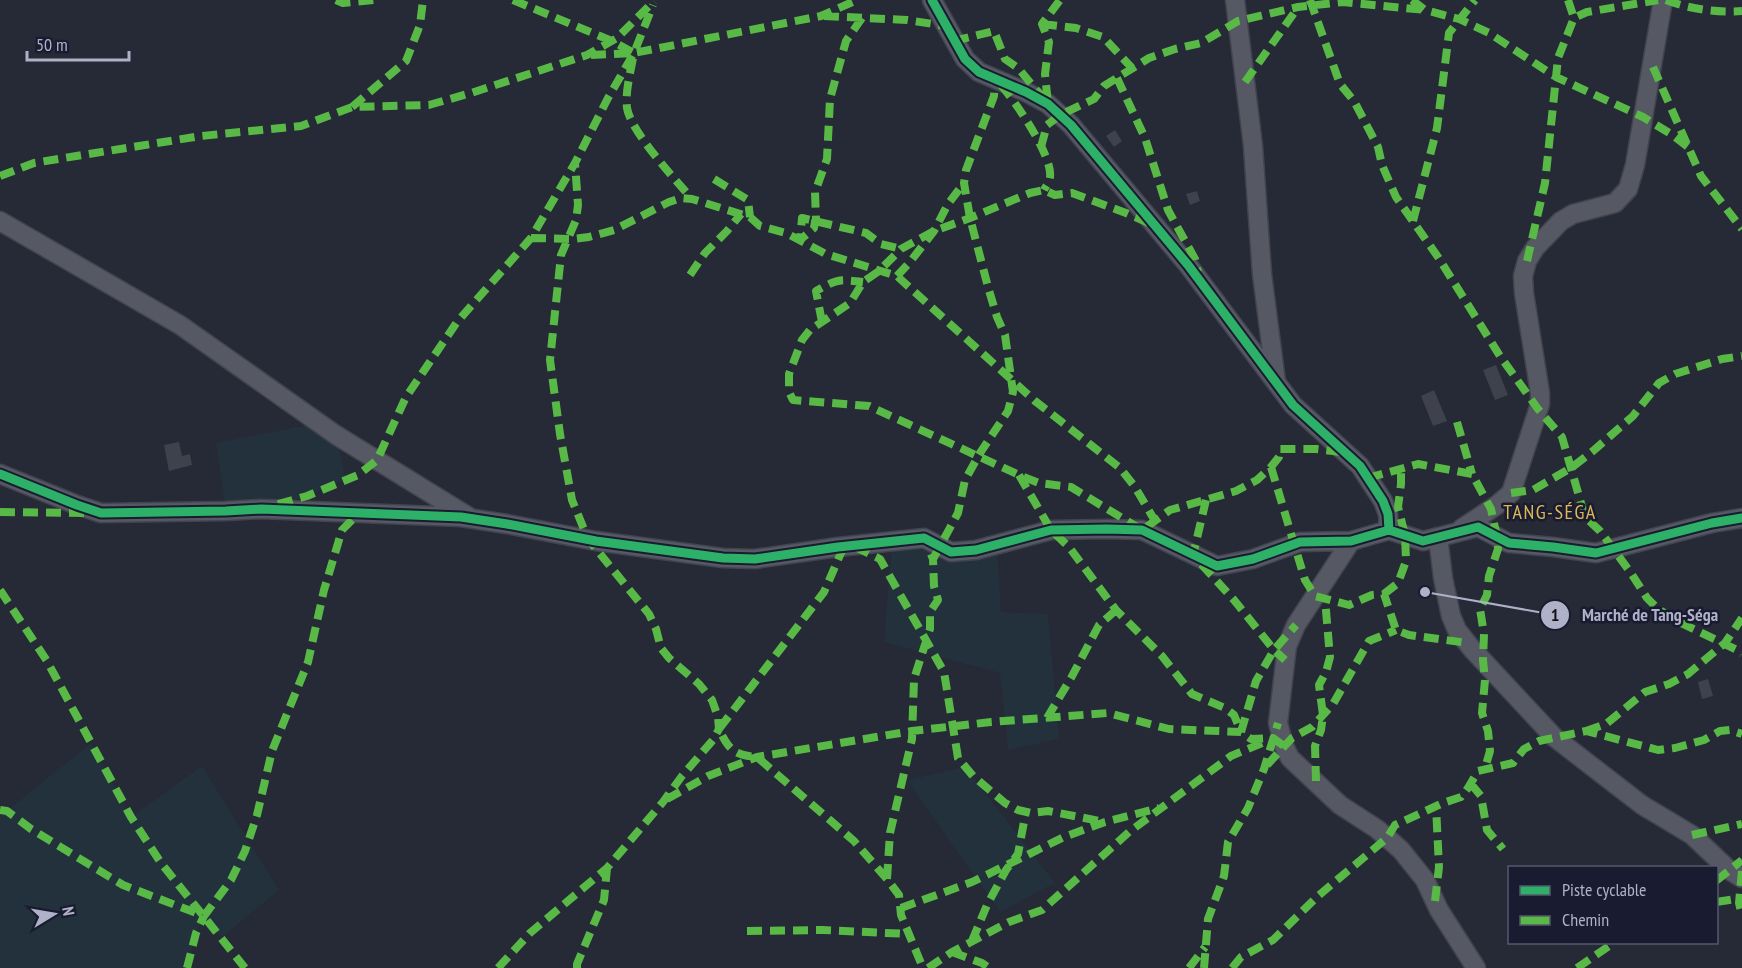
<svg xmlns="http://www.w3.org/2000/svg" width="1742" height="968" font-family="'PT Sans Narrow',sans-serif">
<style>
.green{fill:#23313c}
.building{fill:#3f414d}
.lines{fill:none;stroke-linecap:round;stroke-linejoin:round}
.minor-casing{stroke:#41434d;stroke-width:21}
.minor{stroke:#565864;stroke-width:18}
.quiet{stroke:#58b947;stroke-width:8;stroke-dasharray:15 8;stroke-linecap:butt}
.cycleway-casing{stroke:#191c31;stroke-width:13}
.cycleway{stroke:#2db169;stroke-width:9}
.labels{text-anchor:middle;stroke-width:5;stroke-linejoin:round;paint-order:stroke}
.quarter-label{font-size:20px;letter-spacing:1.5px;fill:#ddb855;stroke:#191c31}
.leader{fill:none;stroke:#afb1c8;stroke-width:2}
.callout-dot{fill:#afb1c8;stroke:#191c31;stroke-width:2}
.mark-label{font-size:18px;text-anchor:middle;font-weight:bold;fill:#111}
.callout-label{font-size:18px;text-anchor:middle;font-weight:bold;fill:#afb1c8;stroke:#191c31;stroke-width:5;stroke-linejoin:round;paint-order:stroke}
</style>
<rect width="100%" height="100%" fill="#262936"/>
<path class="green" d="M319,423L336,435L346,480L307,496L261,509L226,511L216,443Z
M892,541L951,552L997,544L1001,612L1048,614L1059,739L1008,750L1000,673L884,642Z
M91,743L131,817L202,766L279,890L221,938L204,917L196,933L187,968H0V810L7,811Z
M965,767L1055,883L1000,912L907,780Z"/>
<path class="building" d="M1115,130L1122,141L1114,147L1106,136Z
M1197,191L1200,201L1190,205L1186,194Z
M1496,365L1508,395L1495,400L1483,370Z
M1434,390L1447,421L1433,426L1421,396Z
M179,442L182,456L190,454L192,465L169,471L164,445Z
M1708,679L1713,696L1702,699L1698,682Z"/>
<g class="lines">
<defs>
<path id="minor" d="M932,0L965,59L979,72L1026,92L1048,104L1071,125L1188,265L1293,405L1360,466L1383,501L1388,514L1389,530
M1235,0L1253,146L1262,274L1276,382
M0,221L180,325L336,435L469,517
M0,474L77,505L101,513L226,511L261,509L461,517L507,524L596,541L723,558L755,559L838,547L924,538L951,552L976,550L1051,530L1107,529L1142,530L1217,566L1253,559L1300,542L1351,541L1389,530L1423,541L1478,527L1509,543L1553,547L1596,553L1712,523L1742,518
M1461,529L1497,505L1511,493L1540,404V393L1524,293L1523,276L1527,261L1535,248L1561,221L1573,214L1615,203L1628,189L1635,165L1663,0
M1438,537L1443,578L1451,616L1457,630L1472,649L1554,737L1642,805L1692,835L1729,870L1742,878
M1351,541L1296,625L1287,646L1278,723L1284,746L1290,758L1340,805L1377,829L1401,850L1425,880L1439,910L1476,968"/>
</defs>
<use href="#minor" class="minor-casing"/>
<use href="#minor" class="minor"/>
<path class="quiet" d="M336,0L343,3L374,0
M513,0L612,41L634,53C631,70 625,91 627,108C631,132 675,179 692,199
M1310,0L1340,84L1354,101L1378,147L1382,165L1396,197L1438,257L1500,356L1538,409L1562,437L1585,517L1600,531L1631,573L1647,598L1658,609L1683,624L1739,651L1742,654
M1412,0L1425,10L1459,19L1489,33L1556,77L1643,117L1671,134L1688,147
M1568,0L1574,18
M1666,0C1689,9 1717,13 1742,11
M824,16L907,20L946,26
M862,18L846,41L830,99L827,159L815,192L816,220L815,221L814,228L800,240L802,218L866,233L881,244L901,249
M1042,24L1076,28L1103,37L1132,68
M954,41L994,31L1005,59L1018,68L1048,104L1045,74L1049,42L1042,24L1060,0
M591,55L634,53L821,16L857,0
M1653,67L1701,176L1742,229
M1117,78L1145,138L1168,210L1195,259L1198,272
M1245,82L1299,6
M1001,85C1015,101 1053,156 1050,177C1050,181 1046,186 1044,190
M352,107L406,61L420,25L423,0
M1041,147L1047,125L1060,115L1094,99L1104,86L1149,58L1175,49L1201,43L1238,21L1298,7L1343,2L1425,10
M0,176L34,163L64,158L201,136L301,126L352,107L429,105L471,93L587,55L617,38L654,1
M714,179L748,200L750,217
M1413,221L1437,128L1449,33L1475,0
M1149,223L1126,213L1072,193L1055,195L1044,190L1030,193L970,218L934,231L901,249L879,271L863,282L850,303L810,330L802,340L789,374V392L793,400L869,406L1019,475L1039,483L1071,487L1142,530L1170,510L1236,491L1257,480L1271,467L1279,457L1280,449H1316L1342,452
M531,238L572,239L589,237L614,230L669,202L681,198L692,199L750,217L760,226L786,233L826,254L897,276L1035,401L1120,468L1135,487L1158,526
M1527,261L1545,183L1558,58L1574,18L1587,12L1658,0
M690,275L705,253L727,231L741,214
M897,276L910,262L934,231L948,204L964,183
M822,322L816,291C838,279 838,279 863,282
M1457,422L1472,474
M1271,467L1305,580L1315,596L1349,605L1372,595L1384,594L1396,630L1409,635L1468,643
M1019,475L1051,530L1069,547L1116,610L1162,656L1192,694L1225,708L1234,715L1241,732
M1368,478L1418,464L1472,474L1491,509L1497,537L1498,549L1489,576L1487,595L1480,609L1484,634L1483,660L1485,680L1482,713L1488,731L1490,751L1485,768
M1511,493L1533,490L1571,468L1593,451L1633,416L1659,383L1675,374L1722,359L1742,356
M1206,500L1193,555L1234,600L1274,650L1285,660
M278,504L307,496L358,475L377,460L406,397L457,322L531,238L575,163L608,98L634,53L653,5
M0,512L86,513
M844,546L824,592L719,729C729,750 734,755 757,757L854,841L887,879L899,895L901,915L923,968
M855,547L880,559L944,672L958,758L973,776L1005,803L1018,810L1031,813L1048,811L1105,822
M933,559L958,513L965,480L980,453L1008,411L1013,392L1005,335L997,317L988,287L970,218L964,183L966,170L994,96L995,79
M0,590L47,661L131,817L161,863L245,968
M1384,594L1398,583L1406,561L1405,535L1398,507L1401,484V470
M1047,718L1071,678L1099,625L1116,610
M1586,731L1606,724L1645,692L1669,684L1688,674L1725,643L1742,618
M1241,732L1256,681L1274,650L1296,625
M1267,765L1292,738L1312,727L1333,704L1369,641L1396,630
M1316,781L1315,746L1321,730L1323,715L1319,685L1326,672L1330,657L1325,599
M1471,784L1481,796L1487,830L1503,849
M667,799L708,776L757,757L912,731L991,722L1108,713L1169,729L1241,732L1251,739L1273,738L1284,746
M0,810L7,811L31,829L123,885L204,916L231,880L245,851L257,815L272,751L308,662L324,590L342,530L359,513
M1692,835L1742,824
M1742,871L1739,903L1742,915
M887,879L890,833L912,739L914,679L930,629V612L938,600L934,586L933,559L931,554
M1716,881L1742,860
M1435,901L1439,867L1436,806
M1716,902L1742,898
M901,908L972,882L1064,837L1105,822L1159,808
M747,931L823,930L909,934
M972,941L987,905L1006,870L1018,854L1026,811
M952,952L982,963L989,968
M187,968L196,933L204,916
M498,968L530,933L607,868L663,802L682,776L713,740L719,729L718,717L712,700L699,684L669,658L661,648L656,629L649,614L588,539L572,500L560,434L550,360L561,255L576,220L578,205L575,163
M577,968V964L604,900L607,868
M928,968L952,952L1009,922L1042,910L1129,832L1164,806L1231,756L1267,741
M1189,968L1205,947
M1204,968L1208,919L1224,876L1228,842L1248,808L1264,769L1278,723
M1232,968L1241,957L1273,940L1318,896L1387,838L1395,825L1443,803L1461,797L1468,788L1478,771L1513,763L1524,749L1539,741L1586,731L1658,750L1675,748L1704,740L1720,731L1730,730L1742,734
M1577,968L1615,942"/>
<defs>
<path id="cycleway" d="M932,0L965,59L979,72L1026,92L1048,104L1071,125L1188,265L1293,405L1360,466L1383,501L1388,514L1389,530
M0,474L77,505L101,513L226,511L261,509L461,517L507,524L596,541L723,558L755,559L838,547L924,538L951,552L976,550L1051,530L1107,529L1142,530L1217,566L1253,559L1300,542L1351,541L1389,530L1423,541L1478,527L1509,543L1553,547L1596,553L1712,523L1742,518"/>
</defs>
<use href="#cycleway" class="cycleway-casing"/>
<use href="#cycleway" class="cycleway"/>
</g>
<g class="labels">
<g class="quarter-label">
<text x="1550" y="519">TANG-SÉGA</text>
</g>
</g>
<path class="leader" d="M1425 592L1555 615"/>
<g class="callout-dot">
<circle cx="1425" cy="592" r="6"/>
<circle cx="1555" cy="615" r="15"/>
</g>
<g class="mark-label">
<text x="1555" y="621">1</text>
</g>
<g class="callout-label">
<text x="1650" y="621">Marché de Tang-Séga</text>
</g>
<rect x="1508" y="866" width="210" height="78" fill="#191c31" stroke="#55586d" stroke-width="1.5"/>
<rect x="1520" y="886" width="30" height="9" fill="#2db169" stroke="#55586d" stroke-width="1.5"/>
<text x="1562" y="896" font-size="18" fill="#afb1c8">Piste cyclable</text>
<rect x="1520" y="916" width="30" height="9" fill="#58b947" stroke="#55586d" stroke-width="1.5"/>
<text x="1562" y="926" font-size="18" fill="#afb1c8">Chemin</text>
<g transform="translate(54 914) rotate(79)" stroke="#191c31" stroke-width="4.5" paint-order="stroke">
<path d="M0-4.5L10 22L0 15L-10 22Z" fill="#afb1c8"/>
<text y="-9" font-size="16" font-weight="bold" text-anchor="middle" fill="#afb1c8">N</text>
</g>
<path d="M27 51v9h102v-9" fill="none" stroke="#afb1c8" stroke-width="3"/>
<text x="36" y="51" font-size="18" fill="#afb1c8" stroke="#191c31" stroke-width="4.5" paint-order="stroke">50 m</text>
</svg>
